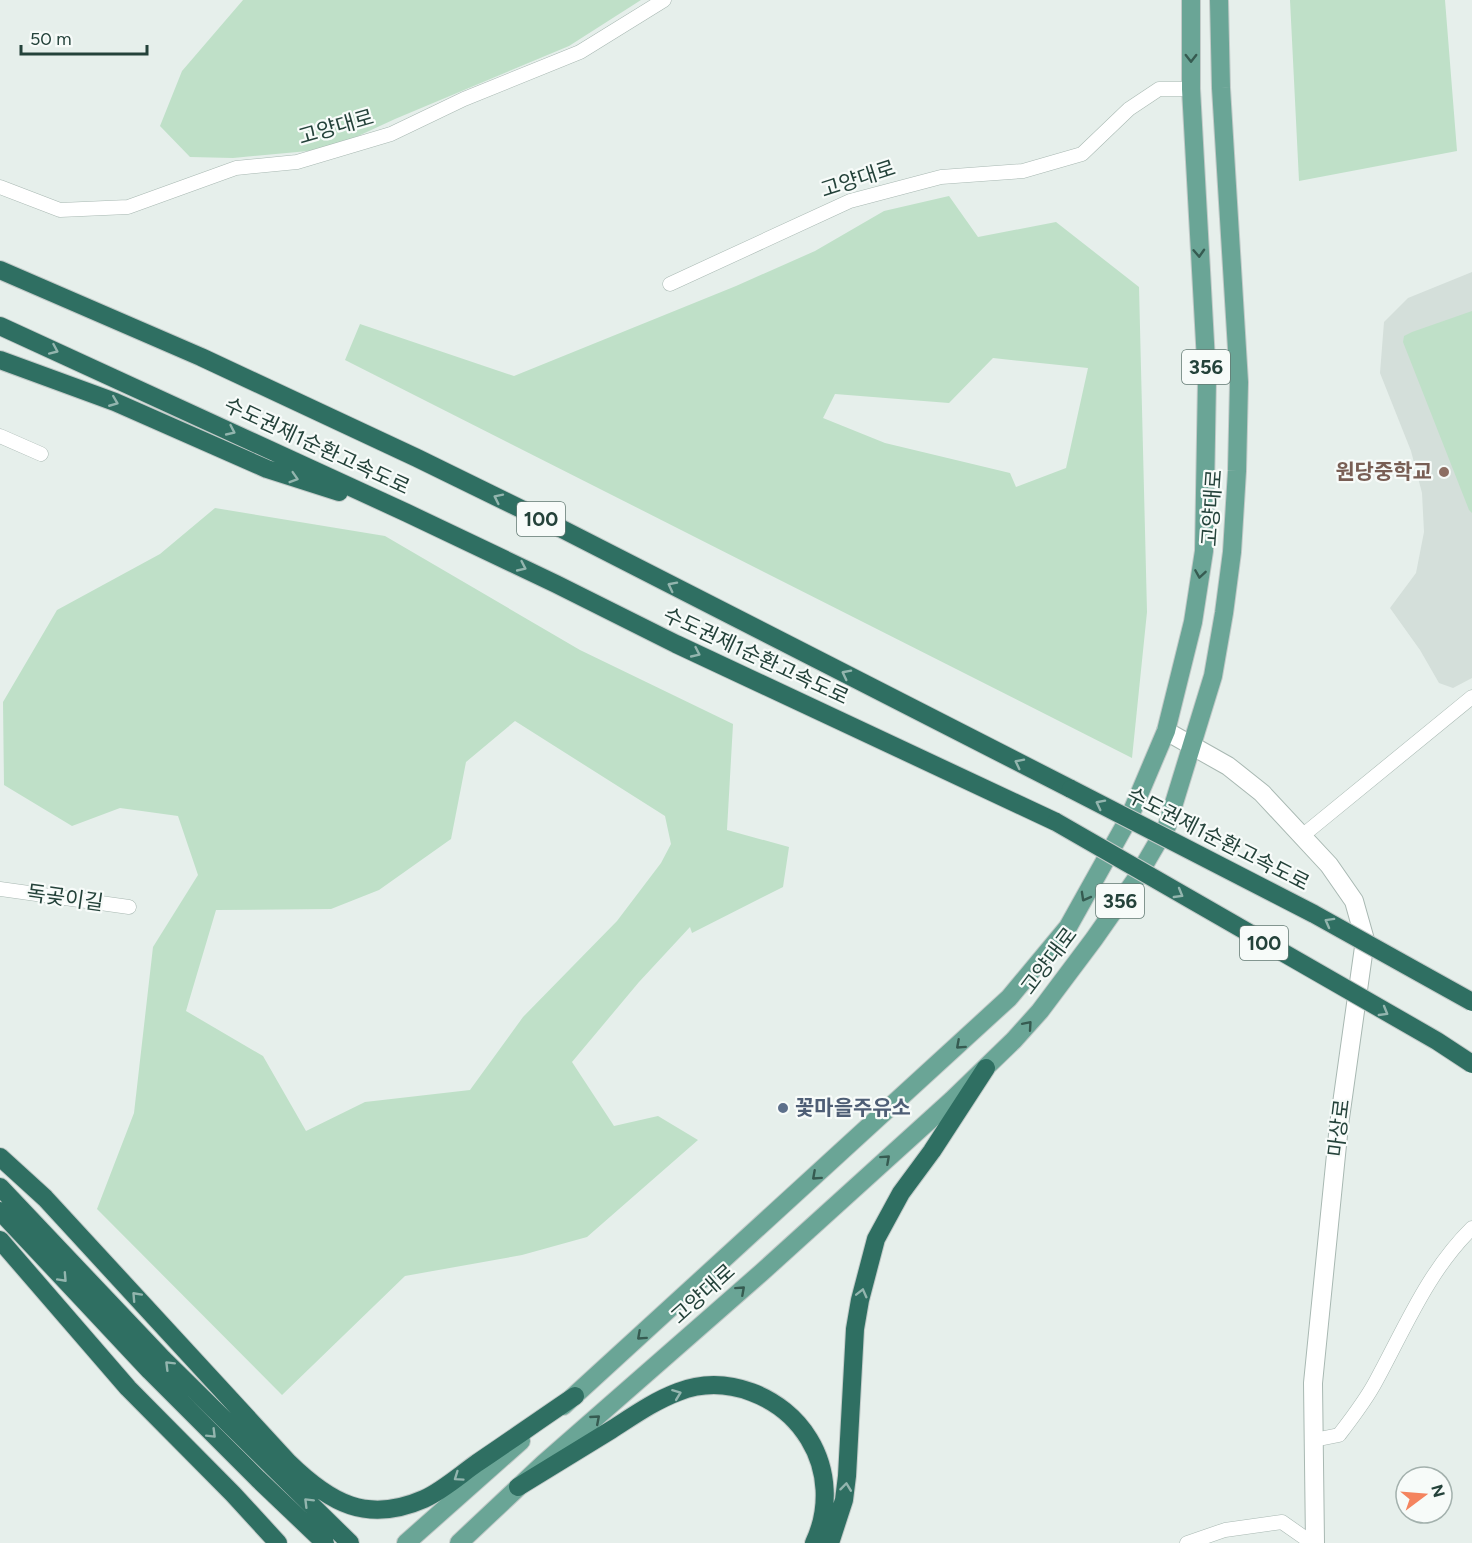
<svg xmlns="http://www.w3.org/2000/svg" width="1472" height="1543" font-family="Figtree,'Noto Sans KR',sans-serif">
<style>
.built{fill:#d4dfda}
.green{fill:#bfe0c8;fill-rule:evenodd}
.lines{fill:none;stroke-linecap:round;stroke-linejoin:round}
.minor-casing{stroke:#a8b8b2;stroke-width:15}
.tertiary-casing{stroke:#a8b8b2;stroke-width:20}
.primary-casing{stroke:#c2cac8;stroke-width:20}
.motorway-casing{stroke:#c2cac8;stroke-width:20}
.minor{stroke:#fff;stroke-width:14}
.tertiary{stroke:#fff;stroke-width:18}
.primary{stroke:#6aa596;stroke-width:18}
.motorway{stroke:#2f6f62;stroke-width:18}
.motorway-bridge-casing{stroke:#c2cac8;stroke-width:20;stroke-linecap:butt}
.motorway-bridge{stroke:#2f6f62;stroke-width:18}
.oneway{stroke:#365b51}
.oneway2{stroke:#93b5ae}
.education-dot{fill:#8d6e63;stroke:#f7fbf9;stroke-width:2}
.service-dot{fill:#5c6f8a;stroke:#f7fbf9;stroke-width:2}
.labels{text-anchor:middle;stroke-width:4.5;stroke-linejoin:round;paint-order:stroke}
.shield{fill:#f7fbf9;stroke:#637a73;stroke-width:1.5}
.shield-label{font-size:20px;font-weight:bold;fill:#24423a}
.street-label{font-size:21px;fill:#24423a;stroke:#f7fbf9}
.education-label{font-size:21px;font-weight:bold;fill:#785e54;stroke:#f7fbf9;text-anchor:end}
.service-label{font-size:21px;font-weight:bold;fill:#4e5e75;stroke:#f7fbf9;text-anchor:start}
</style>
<rect width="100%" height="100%" fill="#e6efeb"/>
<path class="built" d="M1472,272V678L1453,688L1439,683L1420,650L1390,608L1416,573L1424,532L1422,493L1411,451L1380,373L1384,322L1408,298Z"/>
<path class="green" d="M243,0H641L569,46L395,119L330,149L233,158L190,157L160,126L182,71Z
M1290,0H1445L1457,151L1299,181Z
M949,196L978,237L1056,222L1139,287L1147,612L1132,758L345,360L360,324L514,376L736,286L815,251L884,211ZM993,358L1088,368L1066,468L1016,487L1010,473L885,443L823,418L835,394L949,403Z
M1472,311V513L1469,510L1403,342L1404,336L1412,332Z
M215,508L385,536L580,650L733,724L727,830L789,847L783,887L692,933L690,927L639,982L572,1062L614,1126L658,1116L698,1140L587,1237L522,1255L405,1276L282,1395L97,1209L134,1113L153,947L198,875L178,816L120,808L72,826L4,785L3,702L57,610L160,554ZM515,721L665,816L671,844L661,863L617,921L523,1017L470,1090L365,1102L306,1131L263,1056L186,1011L216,910L331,909L379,890L451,839L466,762Z"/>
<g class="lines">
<defs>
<path id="minor" d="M0,187L60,210L128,207L236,168L297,162L391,134L464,99L580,52L664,0
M670,284L850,201L941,177L1023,171L1082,154L1129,109L1159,89H1191
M0,436L41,454
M1302,836L1472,697
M0,889L129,907
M1314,1440L1339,1435C1352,1418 1366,1400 1376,1381C1405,1328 1428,1271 1472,1228
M1187,1543L1225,1530L1282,1522L1312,1543"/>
<path id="tertiary" d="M1166,731L1228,766L1262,793L1329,865L1354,901L1365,940L1339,1125L1313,1383L1315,1543"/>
<path id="primary" d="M563,1406L1009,998L1068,927L1130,816L1166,731L1193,622L1204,551L1207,379L1191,89V0
M406,1543L521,1441
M459,1543L543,1464L761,1273L952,1100L1014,1040L1040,1011L1094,939L1136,879L1167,826L1213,676L1224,613L1232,552L1237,471L1239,382L1221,88L1219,0"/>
<path id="motorway" d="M0,270L201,357L417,458L562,529L1071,789
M0,326L407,513L556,584L676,644L1056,822
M0,360L115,402L267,469L339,492
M0,1157L45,1198L289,1463C330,1503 367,1524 424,1499C442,1491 460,1475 477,1463C510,1441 542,1418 575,1396
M0,1187L163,1359L350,1543
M0,1211L150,1371L258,1479L325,1543
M0,1240L128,1388L233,1494L278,1543
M518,1487C549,1468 580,1449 611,1430C633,1416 654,1401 678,1392C726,1373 783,1396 809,1439C828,1470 830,1509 814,1543
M830,1543L844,1500L847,1476L855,1329L860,1300L876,1239L901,1193L932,1151L986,1068"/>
</defs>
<use href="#minor" class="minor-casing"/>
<use href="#tertiary" class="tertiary-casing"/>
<use href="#primary" class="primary-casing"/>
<use href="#motorway" class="motorway-casing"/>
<use href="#minor" class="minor"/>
<use href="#tertiary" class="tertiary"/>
<use href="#primary" class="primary"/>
<use href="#motorway" class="motorway"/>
<defs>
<path id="motorway-bridge" d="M1071,789L1314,914L1472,1002
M1056,822L1437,1041L1472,1064"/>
</defs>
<use href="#motorway-bridge" class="motorway-bridge-casing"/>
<use href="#motorway-bridge" class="motorway-bridge"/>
</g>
<defs><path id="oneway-chevron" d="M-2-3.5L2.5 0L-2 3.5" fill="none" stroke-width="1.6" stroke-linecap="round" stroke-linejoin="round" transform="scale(1.5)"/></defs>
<g class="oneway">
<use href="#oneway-chevron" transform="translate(1191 58) rotate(90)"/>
<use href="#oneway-chevron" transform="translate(1199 253) rotate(87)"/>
<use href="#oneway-chevron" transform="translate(1200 574) rotate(99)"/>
<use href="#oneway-chevron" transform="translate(1085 897) rotate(119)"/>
<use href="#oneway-chevron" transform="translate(1028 1025) rotate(-49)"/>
<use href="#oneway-chevron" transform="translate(960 1045) rotate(138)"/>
<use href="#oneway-chevron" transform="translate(886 1159) rotate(-42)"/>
<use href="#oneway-chevron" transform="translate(816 1176) rotate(138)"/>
<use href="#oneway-chevron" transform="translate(741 1290) rotate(-42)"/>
<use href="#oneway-chevron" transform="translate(641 1336) rotate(138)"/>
<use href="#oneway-chevron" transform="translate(596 1419) rotate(-41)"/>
</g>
<g class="oneway2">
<use href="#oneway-chevron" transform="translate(54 350) rotate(24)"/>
<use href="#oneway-chevron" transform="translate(114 402) rotate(22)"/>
<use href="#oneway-chevron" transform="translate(231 431) rotate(25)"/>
<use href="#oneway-chevron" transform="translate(294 478) rotate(17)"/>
<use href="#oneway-chevron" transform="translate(498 498) rotate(-154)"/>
<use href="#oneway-chevron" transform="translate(522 567) rotate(25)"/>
<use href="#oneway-chevron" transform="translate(672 586) rotate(-153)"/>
<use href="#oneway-chevron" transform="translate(696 653) rotate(25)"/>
<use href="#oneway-chevron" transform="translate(846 674) rotate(-153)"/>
<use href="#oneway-chevron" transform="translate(1019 763) rotate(-153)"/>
<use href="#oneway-chevron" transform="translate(1100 804) rotate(-153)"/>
<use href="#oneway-chevron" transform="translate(1179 894) rotate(30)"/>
<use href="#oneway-chevron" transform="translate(1329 922) rotate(-151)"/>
<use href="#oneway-chevron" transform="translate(1384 1012) rotate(30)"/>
<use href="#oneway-chevron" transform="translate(63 1278) rotate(47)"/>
<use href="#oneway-chevron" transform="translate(862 1293) rotate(-76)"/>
<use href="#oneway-chevron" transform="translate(136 1296) rotate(-133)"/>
<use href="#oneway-chevron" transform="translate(169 1365) rotate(-135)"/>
<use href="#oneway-chevron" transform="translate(677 1394) rotate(-21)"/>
<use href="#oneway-chevron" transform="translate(212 1434) rotate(45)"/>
<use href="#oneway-chevron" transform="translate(458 1477) rotate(145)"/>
<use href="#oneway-chevron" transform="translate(846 1487) rotate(-83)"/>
<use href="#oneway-chevron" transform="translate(308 1502) rotate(-135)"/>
</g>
<circle class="education-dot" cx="1444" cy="472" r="6"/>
<circle class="service-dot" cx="783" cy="1108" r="6"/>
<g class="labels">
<g class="shield">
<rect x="1182" y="350" width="48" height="34" rx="4.5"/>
<rect x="517" y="502" width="48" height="34" rx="4.5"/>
<rect x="1096" y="884" width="48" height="34" rx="4.5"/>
<rect x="1240" y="926" width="48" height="34" rx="4.5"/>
</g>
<g class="shield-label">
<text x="1206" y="374">356</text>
<text x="541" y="526">100</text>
<text x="1120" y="908">356</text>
<text x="1264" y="950">100</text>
</g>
<g class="street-label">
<text transform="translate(336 127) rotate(-16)" y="7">고양대로</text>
<text transform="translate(858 179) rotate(-18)" y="7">고양대로</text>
<text transform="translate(317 446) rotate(25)" y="7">수도권제1순환고속도로</text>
<text transform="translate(1212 508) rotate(-86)" y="7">고양대로</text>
<text transform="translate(756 656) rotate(25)" y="7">수도권제1순환고속도로</text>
<text transform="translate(1218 839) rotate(27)" y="7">수도권제1순환고속도로</text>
<text transform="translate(65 898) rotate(8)" y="7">독곶이길</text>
<text transform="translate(1049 961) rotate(-53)" y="7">고양대로</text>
<text transform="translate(1339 1128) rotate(-83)" y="7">마상로</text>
<text transform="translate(703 1294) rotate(-42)" y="7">고양대로</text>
</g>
<g class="education-label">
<text x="1432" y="479">원당중학교</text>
</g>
<g class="service-label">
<text x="795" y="1115">꽃마을주유소</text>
</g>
</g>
<g transform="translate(1424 1495) rotate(74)"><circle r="28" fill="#f7fbf9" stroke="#a3b1ad" stroke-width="1.5"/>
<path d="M0-4.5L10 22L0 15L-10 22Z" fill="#f4845f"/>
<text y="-9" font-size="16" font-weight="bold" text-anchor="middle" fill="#24423a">N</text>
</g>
<path d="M21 45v9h126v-9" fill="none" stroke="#24423a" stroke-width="3"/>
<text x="30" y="45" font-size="18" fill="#24423a" stroke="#f7fbf9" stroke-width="4.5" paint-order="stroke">50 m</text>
</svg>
